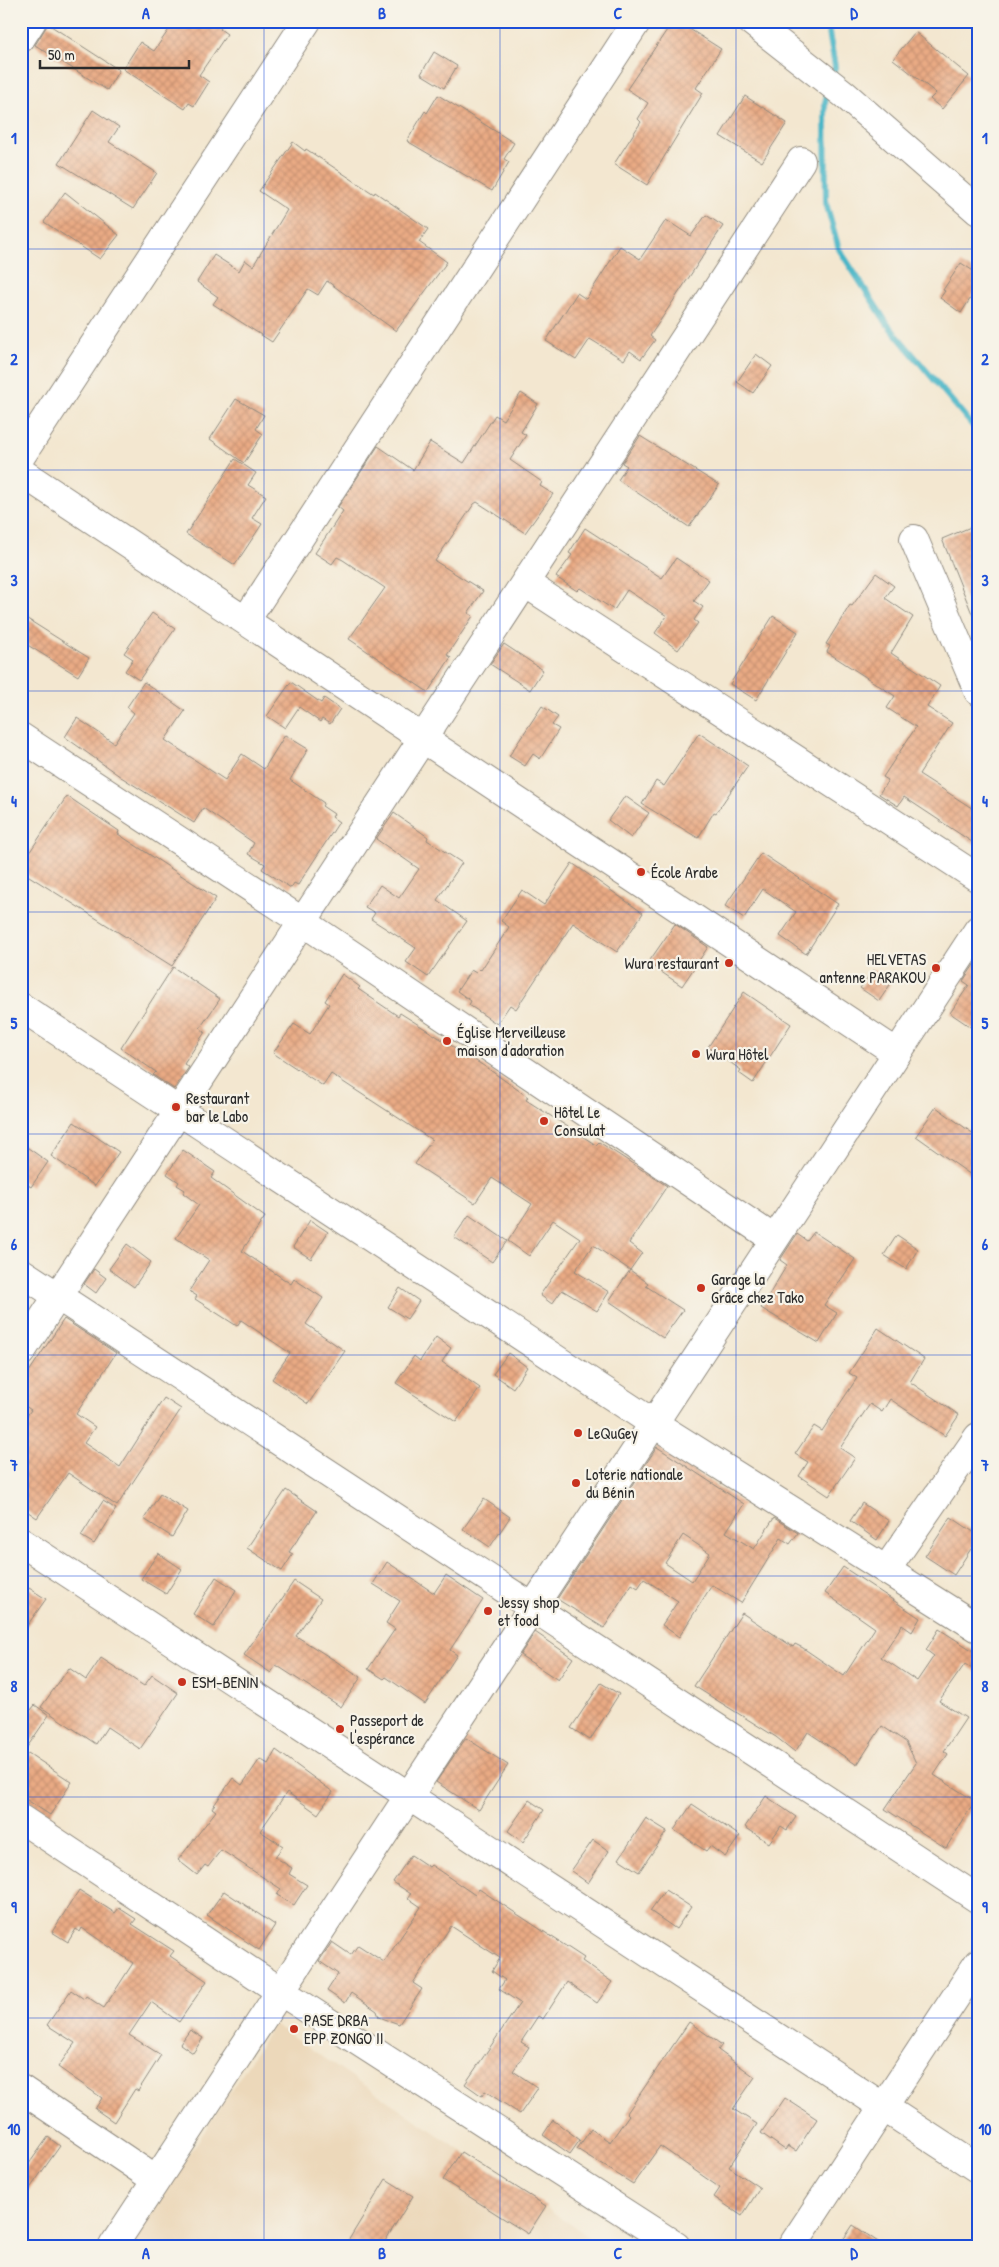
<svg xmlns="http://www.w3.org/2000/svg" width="999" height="2267" font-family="'Patrick Hand',sans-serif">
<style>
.built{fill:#ecd8ba}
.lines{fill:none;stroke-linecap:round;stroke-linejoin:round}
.stream{stroke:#4ab6c7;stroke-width:6}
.building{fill:url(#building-cross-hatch);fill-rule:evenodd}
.minor-casing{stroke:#8f897e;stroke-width:30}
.minor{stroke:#fff;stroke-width:28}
.grid{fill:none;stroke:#1d4ed8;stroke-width:1;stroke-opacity:0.55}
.poi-dot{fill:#c8321e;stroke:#f7f3e8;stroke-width:2}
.labels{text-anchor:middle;stroke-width:4.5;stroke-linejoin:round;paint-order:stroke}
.poi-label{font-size:16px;fill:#2b2b2b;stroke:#f7f3e8;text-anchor:start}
.neatline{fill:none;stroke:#1d4ed8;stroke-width:2}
.grid-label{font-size:16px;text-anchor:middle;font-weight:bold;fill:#1d4ed8}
</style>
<defs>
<pattern id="building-cross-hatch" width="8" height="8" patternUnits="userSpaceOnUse" patternTransform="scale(1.25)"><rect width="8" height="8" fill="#e9aa84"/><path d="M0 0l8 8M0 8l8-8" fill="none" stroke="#c89272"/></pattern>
</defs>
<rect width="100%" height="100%" fill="#f7f3e8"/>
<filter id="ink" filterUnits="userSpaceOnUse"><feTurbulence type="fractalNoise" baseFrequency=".02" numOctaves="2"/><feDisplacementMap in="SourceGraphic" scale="10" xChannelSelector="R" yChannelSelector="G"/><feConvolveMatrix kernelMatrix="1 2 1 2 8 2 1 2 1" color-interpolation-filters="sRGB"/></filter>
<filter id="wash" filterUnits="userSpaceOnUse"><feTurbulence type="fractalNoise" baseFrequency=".0096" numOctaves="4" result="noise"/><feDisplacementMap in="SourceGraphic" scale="20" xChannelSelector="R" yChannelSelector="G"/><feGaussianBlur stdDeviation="1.12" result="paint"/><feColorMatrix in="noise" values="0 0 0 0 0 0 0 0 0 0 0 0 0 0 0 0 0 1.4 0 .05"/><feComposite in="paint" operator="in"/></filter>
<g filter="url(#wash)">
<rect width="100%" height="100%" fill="#f3e7d0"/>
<path class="built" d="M274,2024L603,2246H130Z"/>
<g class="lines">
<path class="stream" d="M827,21L835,67L832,76
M828,90L825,103L826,203L839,249L888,325L978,432"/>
</g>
<g id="blocks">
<path class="building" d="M175,21H225L220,29L227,34L199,75L209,82L194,106L189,103L185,109L123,69L140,42L154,51Z
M673,21H677L721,49L696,88L703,93L647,185L614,164L641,122L638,119L648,103L627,89Z
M48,24L119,70L107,90L35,45Z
M915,32L969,76L942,109L930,99L936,93L893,59Z
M434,52L457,66L444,88L421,74Z
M438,95L514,143L504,159L509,162L492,191L407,141L425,111L427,113Z
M745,96L787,123L762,162L720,136Z
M93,110L119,127L109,142L157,173L133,209L59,163Z
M293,142L305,151L306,149L374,194L375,192L428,229L419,242L447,262L396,331L327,281L318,295L308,289L272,342L213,304L218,297L197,282L214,255L239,271L245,260L253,266L287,210L259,191Z
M65,192L119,235L100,259L44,222Z
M706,215L723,226L650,336L655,340L641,359L630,351L624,360L590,339L576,360L546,341L577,293L586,299L620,246L640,259L666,220L691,236Z
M961,263L978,274V287L961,313L940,298L945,291L943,290Z
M756,354L772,366L753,393L737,382Z
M521,393L538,404L521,432L526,435L510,460L542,482L540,486L553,494L525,533L477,502L474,504L435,561L483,591L468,613L473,616L447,655L451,657L428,692L349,639L385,588L343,560L337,557L332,564L315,553L343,511L338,507L378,446L413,470L430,442L464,463L495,415L503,420Z
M236,399L264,415L256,429L263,434L244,463L210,439Z
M640,436L719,485L689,527L618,480L627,466L622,463Z
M235,459L256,473L248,485L266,496L252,518L262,524L235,565L186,534Z
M978,524V626H977L942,539Z
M585,528L662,578L676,558L709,580L694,601L703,607L694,620L698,623L678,650L655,633L667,616L627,590L614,610L580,588L577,591L556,577L572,555L569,553Z
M876,573L894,586L885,598L913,617L891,653L940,686L927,707L952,723L919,774L978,812V846L904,797L898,806L879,794L888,780L883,777L916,727L887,708L895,696L827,652L830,646L826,644L850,605L852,606Z
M152,613L175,629L139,680L125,671L133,659L124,653Z
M21,615L89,658L78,676L21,641Z
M773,616L798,632L756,700L730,684Z
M504,644L543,670L530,690L490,664Z
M144,682L185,711L165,740L225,780L242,754L264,769L285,735L308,749L290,780L324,803L322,806L334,814L332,817L339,822L298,885L294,883L291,888L262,869L265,864L248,854L254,843L203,808L194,823L121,777L65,737L77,718L114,743L134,713L127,707Z
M291,682L321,703L324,698L340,709L330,724L322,719L320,722L299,707L285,728L267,716Z
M542,706L558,717L552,725L559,729L540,759L533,754L525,766L509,756Z
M699,733L748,766L716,813L714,812L698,838L642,804L656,781L664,786Z
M67,796L119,831L118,834L216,898L172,966L21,871V865Z
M625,796L649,813L631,838L608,820Z
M394,813L428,837L427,840L462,863L437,900L467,921L428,977L406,962L416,948L371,919L375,913L365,907L380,885L399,898L419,869L376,839Z
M761,853L838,904L806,954L780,936L796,912L763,889L744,918L725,906Z
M572,863L643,913L617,952L573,923L516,1009L510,1005L497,1024L469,1005L471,1001L457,991L471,970L476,973L480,969L481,970L509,927L501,921L522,890L544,905Z
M675,924L708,947L682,986L648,963Z
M978,959V1032L950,1013L969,985L963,981Z
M173,967L220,999L200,1028L205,1032L184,1064L189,1067L174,1089L153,1075L156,1072L121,1048Z
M873,970L892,982L879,1001L860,988Z
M342,974L360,987L358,989L398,1016L400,1013L487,1068L528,1097L526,1100L596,1145L599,1142L667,1186L629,1243L642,1253L630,1270L593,1245L575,1271L609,1292L597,1311L562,1290L552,1304L540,1295L580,1238L553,1220L529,1256L508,1241L532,1204L492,1178L475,1203L415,1164L432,1140L331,1074L323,1086L273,1053L294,1024L310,1034L329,1004L325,1001Z
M744,992L791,1024L753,1083L739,1073L741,1070L708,1047Z
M936,1107L978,1137V1180L916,1136Z
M74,1122L119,1152L95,1186L51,1156Z
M21,1143L48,1162L31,1187L21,1180Z
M183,1150L215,1172L211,1178L265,1217L242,1251L291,1284L294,1279L323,1298L306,1324L345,1351L308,1404L272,1379L290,1353L241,1320L237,1326L195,1299L197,1296L189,1291L209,1260L176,1238L199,1205L183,1193L185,1190L177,1185L179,1182L167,1174Z
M469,1215L507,1241L492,1262L454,1237Z
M310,1220L328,1232L311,1259L293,1247Z
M814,1232L855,1259L824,1305L837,1313L819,1343L761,1308L787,1265L780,1260L797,1234L807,1241Z
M897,1235L918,1249L906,1269L884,1255Z
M127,1244L151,1262L134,1287L109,1269Z
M94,1269L106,1278L96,1293L84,1284Z
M630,1270L648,1283L646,1286L683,1310L663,1338L609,1301Z
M400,1288L419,1301L407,1319L388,1307Z
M64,1319L116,1353L76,1414L95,1427L84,1443L120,1467L164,1398L181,1409L117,1506L68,1473L37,1518L21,1507V1424L31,1410L21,1403V1384Z
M878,1328L924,1359L910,1382L959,1415L945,1436L890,1399L882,1412L870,1404L840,1448L855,1458L829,1496L799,1476L808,1462L795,1454L814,1426L822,1431L857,1378L849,1373Z
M436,1337L451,1348L442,1362L480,1388L456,1422L396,1383L414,1356L420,1361Z
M508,1353L527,1367L513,1388L493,1374Z
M657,1447L744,1504L726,1532L754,1549L774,1518L798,1533L790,1544L781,1538L741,1603L712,1585L679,1637L662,1625L678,1601L644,1579L638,1588L632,1584L604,1628L557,1599ZM683,1535L710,1553L692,1581L665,1563Z
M286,1490L317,1511L289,1552L293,1554L282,1571L247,1548Z
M160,1494L188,1511L172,1537L144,1519Z
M484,1499L510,1517L490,1547L463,1529Z
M103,1501L116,1509L94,1544L81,1536Z
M862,1503L889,1521L877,1540L850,1521Z
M951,1517L978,1535V1538L954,1575L925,1556Z
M158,1553L182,1569L166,1594L141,1579Z
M387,1562L434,1593L446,1575L483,1600L450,1650L457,1655L425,1704L386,1677L384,1679L368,1669L395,1629L386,1623L400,1601L373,1584Z
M843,1567L920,1618L912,1632L902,1625L881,1657L917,1681L934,1656L926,1650L939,1629L978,1654V1673L965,1664L939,1701L966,1718L944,1751L948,1754L934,1775L975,1801L946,1848L885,1809L916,1763L906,1742L882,1726L857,1765L808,1732L795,1752L776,1737L694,1686L742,1613L793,1647L795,1644L803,1648L844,1676L875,1628L825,1593Z
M216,1577L236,1590L214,1627L193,1614Z
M294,1581L321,1599L296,1636L361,1677L341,1707L276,1665L271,1673L244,1655Z
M29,1588L46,1599L21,1634V1599Z
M535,1632L573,1658L558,1680L520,1655Z
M101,1658L144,1686L152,1675L178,1693L140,1749L107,1727L96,1744L41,1707L69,1668L86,1680Z
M601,1683L619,1694L590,1740L571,1728Z
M21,1703L31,1710L35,1705L49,1715L21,1756Z
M466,1738L508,1765L479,1810L436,1782Z
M276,1750L333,1792L318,1814L287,1792L260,1831L283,1846L275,1857L292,1868L289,1874L307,1885L294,1905L277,1895L281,1889L221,1850L208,1867L205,1865L197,1875L178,1860L216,1811L212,1808L233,1778L242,1785L260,1759L268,1764Z
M28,1753L72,1782L50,1815L21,1796V1764Z
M766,1796L796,1817L787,1830L781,1826L769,1843L745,1827Z
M529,1800L544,1810L523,1842L508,1831Z
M692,1804L740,1836L725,1857L710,1846L706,1851L674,1830Z
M646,1818L667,1831L639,1872L619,1859Z
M593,1840L609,1851L588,1883L571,1871Z
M411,1855L429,1867L431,1865L475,1895L479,1889L584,1958L582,1961L612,1982L597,2003L567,1982L543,2019L538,2016L521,2042L529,2047L513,2071L538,2088L520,2114L485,2091L482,2096L465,2084L520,2003L499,1989L505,1980L492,1971L500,1958L451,1926L413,1983L422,1989L399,2024L379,2017L377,2011L351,1993L345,2003L327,1991L338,1974L319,1961L332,1942L351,1955L358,1945L384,1962L421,1907L408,1898L411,1894L393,1882Z
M79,1890L115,1913L119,1908L136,1919L132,1924L174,1951L170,1956L207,1981L179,2022L151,2002L129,2035L161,2055L138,2091L135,2089L114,2122L95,2109L102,2098L58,2067L75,2043L47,2025L71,1990L84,1999L86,1996L104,2008L133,1963L82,1928L80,1932L76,1929L68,1942L52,1932Z
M665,1890L691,1907L676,1929L650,1911Z
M224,1891L275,1925L259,1950L207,1915Z
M689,2022L722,2045L718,2050L755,2077L733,2109L757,2124L729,2167L760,2188L742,2216L714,2197L720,2188L660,2146L633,2184L577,2149L591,2129L610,2142L629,2115L627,2113Z
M190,2030L203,2038L193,2053L180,2044Z
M785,2098L817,2119L796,2151L788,2146L785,2150L761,2133Z
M553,2120L580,2140L570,2154L543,2135Z
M48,2137L60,2146L21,2201V2175Z
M461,2152L546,2206L528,2234L443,2180Z
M386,2179L413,2196L382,2246H345Z
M853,2225L884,2246H839Z"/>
</g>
</g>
<g filter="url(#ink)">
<use href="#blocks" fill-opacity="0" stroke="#8f897e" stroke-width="1"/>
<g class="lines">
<defs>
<path id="minor" d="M751,21L844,94L978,211
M21,38L32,21
M21,456L307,21
M21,472L897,1053
M914,539L978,691
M525,583L978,878
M246,620L637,21
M21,737L303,922L774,1239
M21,1007L653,1423L978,1628
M21,1272L978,1899
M21,1352L801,161
M21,1542L978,2169
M886,1570L978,1437
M21,1819L280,1991L676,2246
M21,2089L156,2180
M113,2246L978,930
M792,2246L978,1963"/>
</defs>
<use href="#minor" class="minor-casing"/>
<use href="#minor" class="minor"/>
</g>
</g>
<path class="grid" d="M264,21V2246M500,21V2246M736,21V2246M21,249H978M21,470H978M21,691H978M21,912H978M21,1134H978M21,1355H978M21,1576H978M21,1797H978M21,2018H978"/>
<g class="poi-dot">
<circle cx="641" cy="872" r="5"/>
<circle cx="729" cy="963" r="5"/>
<circle cx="936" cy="968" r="5"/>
<circle cx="447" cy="1041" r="5"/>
<circle cx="696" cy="1054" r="5"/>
<circle cx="176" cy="1107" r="5"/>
<circle cx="544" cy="1121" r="5"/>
<circle cx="701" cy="1288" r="5"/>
<circle cx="578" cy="1433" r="5"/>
<circle cx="576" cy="1483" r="5"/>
<circle cx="488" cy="1611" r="5"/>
<circle cx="182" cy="1682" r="5"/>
<circle cx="340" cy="1729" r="5"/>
<circle cx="294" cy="2029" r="5"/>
</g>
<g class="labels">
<g class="poi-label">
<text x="651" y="878">École Arabe</text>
<text x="926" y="965" text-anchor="end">HELVETAS<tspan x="926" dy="18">antenne PARAKOU</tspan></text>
<text x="719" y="969" text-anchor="end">Wura restaurant</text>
<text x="457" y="1038">Église Merveilleuse<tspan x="457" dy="18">maison d'adoration</tspan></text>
<text x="706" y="1060">Wura Hôtel</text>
<text x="186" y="1104">Restaurant<tspan x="186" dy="18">bar le Labo</tspan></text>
<text x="554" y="1118">Hôtel Le<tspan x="554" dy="18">Consulat</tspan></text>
<text x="711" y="1285">Garage la<tspan x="711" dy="18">Grâce chez Tako</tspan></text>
<text x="588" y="1439">LeQuGey</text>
<text x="586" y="1480">Loterie nationale<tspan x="586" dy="18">du Bénin</tspan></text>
<text x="498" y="1608">Jessy shop<tspan x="498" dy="18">et food</tspan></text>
<text x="192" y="1688">ESM-BENIN</text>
<text x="350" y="1726">Passeport de<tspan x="350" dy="18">l'espérance</tspan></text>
<text x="304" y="2026">PASE DRBA<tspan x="304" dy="18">EPP ZONGO II</tspan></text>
</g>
</g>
<rect width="999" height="2267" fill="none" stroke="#f7f3e8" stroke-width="55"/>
<path d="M40 60v8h149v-8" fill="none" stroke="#2b2b2b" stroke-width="2.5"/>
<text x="48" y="60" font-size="15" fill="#2b2b2b" stroke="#f7f3e8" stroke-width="4" paint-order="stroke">50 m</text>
<rect x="28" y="28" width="944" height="2212" class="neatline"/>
<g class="grid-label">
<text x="146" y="19">A</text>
<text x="382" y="19">B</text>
<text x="618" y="19">C</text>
<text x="854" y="19">D</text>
<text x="14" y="144">1</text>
<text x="985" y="144">1</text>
<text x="14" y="365">2</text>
<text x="985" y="365">2</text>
<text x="14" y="586">3</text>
<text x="985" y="586">3</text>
<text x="14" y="807">4</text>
<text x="985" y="807">4</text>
<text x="14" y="1029">5</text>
<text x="985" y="1029">5</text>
<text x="14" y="1250">6</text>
<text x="985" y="1250">6</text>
<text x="14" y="1471">7</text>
<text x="985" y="1471">7</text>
<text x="14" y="1692">8</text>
<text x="985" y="1692">8</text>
<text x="14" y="1913">9</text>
<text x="985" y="1913">9</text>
<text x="14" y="2135">10</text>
<text x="985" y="2135">10</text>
<text x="146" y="2259">A</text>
<text x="382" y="2259">B</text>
<text x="618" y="2259">C</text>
<text x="854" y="2259">D</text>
</g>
</svg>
